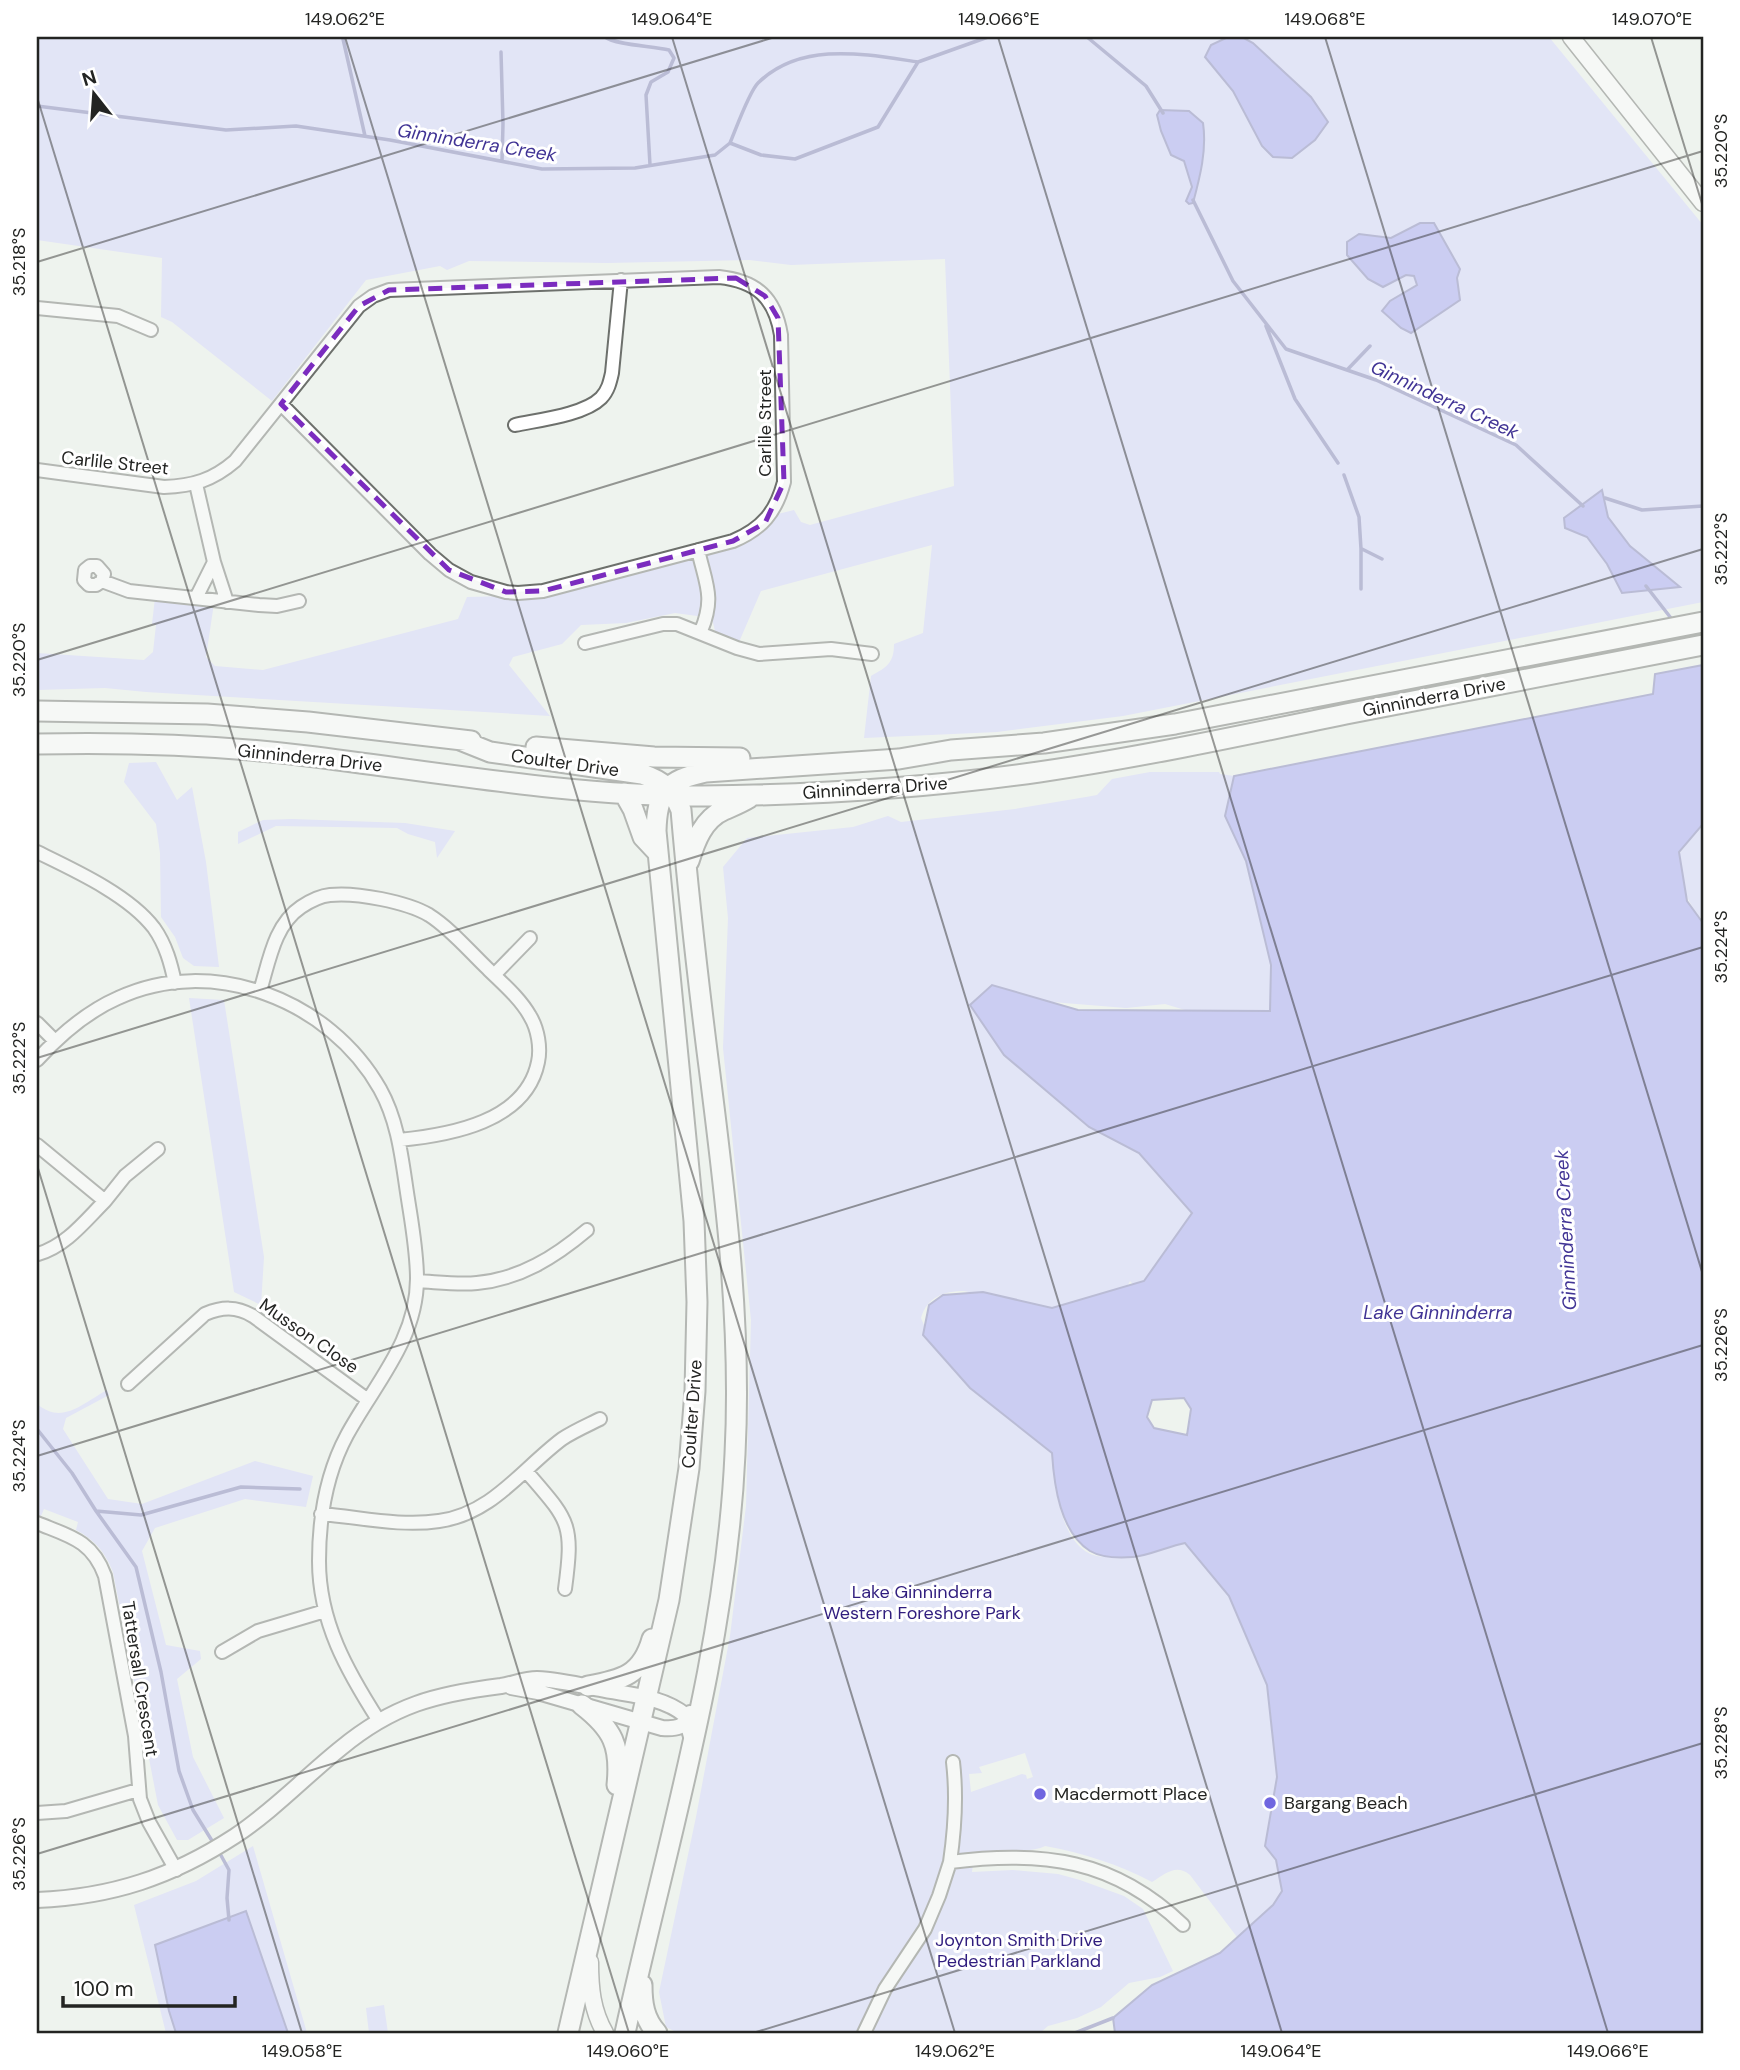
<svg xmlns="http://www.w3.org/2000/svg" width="1740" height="2070" font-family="'DM Sans',sans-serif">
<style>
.green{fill:#d3d4fe;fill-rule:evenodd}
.water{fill:#9f9ff5;stroke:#7a7ab6;stroke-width:2;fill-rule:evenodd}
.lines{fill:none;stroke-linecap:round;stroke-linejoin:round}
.stream{stroke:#7a7ab6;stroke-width:3.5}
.minor-casing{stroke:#6d706c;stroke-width:16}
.tertiary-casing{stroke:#6d706c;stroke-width:18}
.secondary-casing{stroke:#6d706c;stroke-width:19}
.primary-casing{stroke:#6d706c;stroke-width:23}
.minor{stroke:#fff;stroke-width:12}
.tertiary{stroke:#fff;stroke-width:14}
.secondary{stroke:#fff;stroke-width:16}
.primary{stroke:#fff;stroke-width:19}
.marked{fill:none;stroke:#7b2cbf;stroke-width:5;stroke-dasharray:14 9;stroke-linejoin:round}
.ticks{fill:none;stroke:#232422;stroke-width:2;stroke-opacity:0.45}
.poi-dot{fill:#7066e0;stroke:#fff;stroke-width:2.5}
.labels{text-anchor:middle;stroke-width:6;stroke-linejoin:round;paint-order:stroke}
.street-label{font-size:18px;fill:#232422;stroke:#fff}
.park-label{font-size:18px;fill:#301d7e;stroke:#fff}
.poi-label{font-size:18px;fill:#232422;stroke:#fff;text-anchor:start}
.water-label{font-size:19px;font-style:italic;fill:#413495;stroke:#fff}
.neatline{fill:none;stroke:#232422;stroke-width:2.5}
.ticks-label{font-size:18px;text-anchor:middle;fill:#232422}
</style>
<rect width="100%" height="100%" fill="#eef3ee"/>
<path class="green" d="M37,37H1549L1703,225V602L1123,716L997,732L864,738L871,676C887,667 894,663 894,644L923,633L932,545L761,591L739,642L715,631L712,618L675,613L626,623L581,625L562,644L513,657L509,665L550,716L146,692L105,688L37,690V653L144,660L153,652L156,625L152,624L155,598L214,603L206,657L215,666L263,670L458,619L467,597L512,596L749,535L778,514L794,510L801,522L810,525L954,486L945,259L791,265L749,260L607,263L469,261L447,270L440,266L366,280L272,401L172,322L161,317L162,258L37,240Z
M156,762L177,800L192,787L206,862L219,967L194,966L183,958L175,937L161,917L160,853L156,824L124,782L129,763Z
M1150,772H1219L1220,774L1234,776L1227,807L1254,870L1263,934L1271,965V1011L1252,1010L1249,1012L1205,1016L1165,1004L1126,1008L1052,1002L1017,996L1089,1127L1139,1153L1192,1213L1144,1281L1133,1284L1130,1281L1124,1292L1069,1314L964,1291C944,1291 927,1297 921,1318L926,1330L1054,1451C1052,1483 1062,1565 1111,1556C1128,1553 1158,1534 1175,1526L1219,1580L1222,1589L1226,1591L1230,1588L1229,1596L1267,1685L1278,1773L1285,1896L1237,1937L1190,1875C1176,1863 1165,1874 1152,1882C1118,1864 1083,1853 1045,1846C1034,1853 990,1851 974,1853L972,1872L1013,1870L1058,1874L1080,1880L1124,1896L1143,1909L1173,1971L1160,1977L1129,1983L1101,2007L1077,2018L1048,2026L1040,2033H678L666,2027L659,1992L696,1817L730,1636L746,1506L751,1320L723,1048L728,918L723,867L747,838L853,827L888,816L901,822L1015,809L1086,797L1097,795L1112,779ZM1025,1753L1033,1777L1027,1779L1026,1775L1022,1774L971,1792L969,1774L982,1773L979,1767Z
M292,819L405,823L455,831L437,858L435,842L408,834L397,828L276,826L238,844V832L263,820Z
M1703,824V920C1685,902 1679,878 1679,854Z
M189,998L224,1000L264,1257L261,1305L234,1292Z
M107,1390L109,1395L66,1418L63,1429L108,1499L142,1504L255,1461L313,1476L306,1507L245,1499L155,1528L142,1551L166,1645L200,1651L201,1659L177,1679L193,1757L224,1818L188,1840H177L158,1805L113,1572C105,1552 95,1540 76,1530L78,1522L44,1509L41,1516L37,1514V1404C62,1425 82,1404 107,1390Z
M253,1846L307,2033H166L134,1905L196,1881Z
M384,2005L388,2033H369L366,2008Z"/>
<path class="water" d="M1228,37H1242L1253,43L1311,97L1328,122L1315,140L1292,158L1273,157L1262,146L1233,91L1205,57L1211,45Z
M1160,110L1189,111L1203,123C1207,150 1200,177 1193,203L1189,204L1186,201L1192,187L1184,161L1171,155L1161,131L1157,115Z
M1420,223H1434L1460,269L1457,278L1460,300L1411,333L1401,328L1382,311L1390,301L1417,285L1414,276L1406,275L1383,287L1368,279L1347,255V242L1359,234L1391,238Z
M1602,490L1608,517L1630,546L1680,587L1622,593L1607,564L1587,537L1565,528L1564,518Z
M1703,665V824L1679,852L1687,901L1703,923V2033H1115L1113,2018L1152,1985L1220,1953L1273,1905L1282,1891L1276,1860L1265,1846L1277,1777L1267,1685L1229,1596L1185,1543C1169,1546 1148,1556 1133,1557C1120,1558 1102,1558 1090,1551C1060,1532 1054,1485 1052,1453L970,1388L923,1335L929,1305L943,1295L983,1292L1052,1308L1144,1281L1192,1213L1139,1153L1089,1127L1004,1055L970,1005L992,985L1078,1010L1270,1011L1271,965L1246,861L1225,816L1234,776L1653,694L1655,674ZM1184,1398L1191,1409L1187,1435L1154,1428L1147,1417L1152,1400Z
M246,1911L288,2033H176L169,2011L155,1945Z"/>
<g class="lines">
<path class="stream" d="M605,37C616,45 652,46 669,50L674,58L668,72L651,82L646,95L650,165
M1087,37L1146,86L1163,113
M343,39L365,136
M501,52L503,124L502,161
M37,106L226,130L296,126L390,140L542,169L635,168L715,155L730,143L761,155L795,159L878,127L918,62L988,37
M730,143C736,129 749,92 758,83C801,41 864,54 918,62
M1193,200L1233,281L1286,349L1376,380L1516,445L1583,506
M1266,326L1295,399L1338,463
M1347,370L1370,346
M1344,475L1359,517L1361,549V589
M1605,498L1642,510L1703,506
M1362,549L1382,559
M1646,586L1674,622
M37,1429L72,1473L96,1511L141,1515L241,1487L300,1489
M96,1511L136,1567L161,1672L179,1771L193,1810L214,1844
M218,1850L229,1870L227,1898L229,1920
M1075,2033L1113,2018"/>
<defs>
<path id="minor" d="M37,308L118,316L151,330
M515,425C538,420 584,415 601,398C608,391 610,382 612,373L621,280
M37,470L164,487C193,486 213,480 235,461L359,306L373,296L389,290L719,277C757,281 775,298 781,335L784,482C776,512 762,529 733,541L543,591L518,593L506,592L471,582L449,570L430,554L281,404
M196,484L214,562L196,598
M698,550C706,585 715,597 701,631
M214,562L227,602
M102,581L104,574L97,566H90L85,570L84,580L89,585H96L102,581L129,591L259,605L277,606L299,601
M585,643L663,624H677L737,648L759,654L831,649L872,654
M37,852C74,870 129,895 154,928C166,945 171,964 175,983
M494,975L530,938
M260,991C269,962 274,925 301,907C310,901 320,896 330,895C356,892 407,902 429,915C451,929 469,951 488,969C502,983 520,998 530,1016C538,1029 541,1048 538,1062C526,1122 450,1135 399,1140
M37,1023L55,1041
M37,1060C60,1035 86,1012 118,998C212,954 330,1000 380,1089C399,1123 402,1161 408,1199C412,1225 417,1252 417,1279C417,1340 374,1385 347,1435C326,1474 319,1518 319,1561C319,1622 347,1671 379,1721
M37,1145L105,1201L125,1176L158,1149
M38,1254C66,1246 85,1221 105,1201
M417,1281C437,1282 458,1285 477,1283C520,1279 555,1257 587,1230
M128,1384L205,1314C222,1307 236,1306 253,1316L368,1400
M526,1471C569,1521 574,1522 565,1589
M321,1514C359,1517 401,1527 439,1521C492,1514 522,1469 562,1439C574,1431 588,1425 600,1419
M37,1523C69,1536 92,1540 105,1576L135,1736L140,1799L149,1822L176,1870
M222,1652L258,1631L325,1611
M37,1813L66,1811L138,1790
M950,1862C955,1828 957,1796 953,1762
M864,2033L885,1989L925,1929L939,1896L950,1862C1042,1850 1114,1859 1183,1925"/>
<path id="tertiary" d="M511,1687L538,1692L662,1728C676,1729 685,1728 690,1713
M37,1900C112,1897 172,1877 235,1836C273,1811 306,1776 341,1748C393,1705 436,1694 501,1686C513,1684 525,1679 537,1679C558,1680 580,1685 600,1689C628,1695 662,1696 685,1715L692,1740"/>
<path id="secondary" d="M1571,37L1703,203
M590,1962C590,1988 592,2010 605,2033"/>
<path id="primary" d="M37,711L207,714L308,722L471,741
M460,740L490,752L642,774C663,781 673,790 681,810C688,891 697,971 707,1051C724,1185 742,1319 735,1454C726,1652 667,1841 625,2033
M37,744C127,742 218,745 307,756C438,772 569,796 702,796C815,795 927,788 1039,772C1142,757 1244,735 1346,714C1465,691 1584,668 1703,645
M536,747L654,757L740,758
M624,793L633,809L643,837L658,853
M689,861C695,842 703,819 724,810C733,806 741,803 749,798
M588,1686C622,1680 642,1675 652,1639
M582,1705C613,1729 621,1746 617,1785
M642,1985C642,2003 644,2019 657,2033
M568,2033L669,1600L689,1468L695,1391L697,1302L694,1221L656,831C657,792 666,780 706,772L899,759L951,750L1044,743L1175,724L1703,622"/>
</defs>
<use href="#minor" class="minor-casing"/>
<use href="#tertiary" class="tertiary-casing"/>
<use href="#secondary" class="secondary-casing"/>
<use href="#primary" class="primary-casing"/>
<use href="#minor" class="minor"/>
<use href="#tertiary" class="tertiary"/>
<use href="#secondary" class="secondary"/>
<use href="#primary" class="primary"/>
</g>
<path d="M0 0H1740V2070H0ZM736,278L765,296L778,318L784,482L765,523L733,541L543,591L506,592L449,570L281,404L359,306L389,290Z" fill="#eef3ee" fill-opacity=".55" fill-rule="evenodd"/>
<path class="marked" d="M736,278L765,296L778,318L784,482L765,523L733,541L543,591L506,592L449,570L281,404L359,306L389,290Z"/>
<path class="ticks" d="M345,37L955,2033M672,37L1282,2033M998,37L1608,2033M1325,37L1703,1275M1651,37L1703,207M37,97L629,2033M37,262L775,37M37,660L1703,151M37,1058L1703,549M37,1165L302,2033M37,1456L1703,947M37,1854L1703,1345M753,2033L1703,1743"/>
<g class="poi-dot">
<circle cx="1040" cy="1794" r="7"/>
<circle cx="1270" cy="1803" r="7"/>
</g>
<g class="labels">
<g class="street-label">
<text transform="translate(765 423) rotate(-90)" y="6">Carlile Street</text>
<text transform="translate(115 463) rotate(6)" y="6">Carlile Street</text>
<text transform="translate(1434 697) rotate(-11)" y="6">Ginninderra Drive</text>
<text transform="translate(310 758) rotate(6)" y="6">Ginninderra Drive</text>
<text transform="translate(565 763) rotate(8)" y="6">Coulter Drive</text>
<text transform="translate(875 788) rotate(-4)" y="6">Ginninderra Drive</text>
<text transform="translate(309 1336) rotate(35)" y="6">Musson Close</text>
<text transform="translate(692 1414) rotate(-86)" y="6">Coulter Drive</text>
<text transform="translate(140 1679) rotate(81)" y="6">Tattersall Crescent</text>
</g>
<g class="park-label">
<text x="922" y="1598">Lake Ginninderra<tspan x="922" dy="21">Western Foreshore Park</tspan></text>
<text x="1019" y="1946">Joynton Smith Drive<tspan x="1019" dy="21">Pedestrian Parkland</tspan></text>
</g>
<g class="poi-label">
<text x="1054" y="1800">Macdermott Place</text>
<text x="1284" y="1809">Bargang Beach</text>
</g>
<g class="water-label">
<text transform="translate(477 142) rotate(9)" y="7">Ginninderra Creek</text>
<text transform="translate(1445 399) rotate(25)" y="7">Ginninderra Creek</text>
<text transform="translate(1565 1230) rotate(-93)" y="7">Ginninderra Creek</text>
<text x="1438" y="1319">Lake Ginninderra</text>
</g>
</g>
<rect width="1740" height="2070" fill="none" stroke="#ffffff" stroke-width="77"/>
<g transform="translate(94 94) rotate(343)" stroke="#ffffff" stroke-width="5" paint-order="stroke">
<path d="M0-5L12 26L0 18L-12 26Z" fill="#232422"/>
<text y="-10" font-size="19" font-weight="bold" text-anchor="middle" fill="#232422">N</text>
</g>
<path d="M63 1996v10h172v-10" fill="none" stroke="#232422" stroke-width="3.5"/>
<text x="74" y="1996" font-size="21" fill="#232422" stroke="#ffffff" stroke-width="5" paint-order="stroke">100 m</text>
<rect x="38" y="38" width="1664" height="1994" class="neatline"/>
<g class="ticks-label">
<text x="345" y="25">149.062°E</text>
<text x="672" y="25">149.064°E</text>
<text x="999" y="25">149.066°E</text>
<text x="1325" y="25">149.068°E</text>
<text x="1652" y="25">149.070°E</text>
<text transform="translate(1721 151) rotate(-90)" y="6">35.220°S</text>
<text transform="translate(19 262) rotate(-90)" y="6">35.218°S</text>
<text transform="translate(1721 549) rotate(-90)" y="6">35.222°S</text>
<text transform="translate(19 660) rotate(-90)" y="6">35.220°S</text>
<text transform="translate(1721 947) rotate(-90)" y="6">35.224°S</text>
<text transform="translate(19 1058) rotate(-90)" y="6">35.222°S</text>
<text transform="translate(1721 1345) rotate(-90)" y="6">35.226°S</text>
<text transform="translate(19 1456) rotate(-90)" y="6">35.224°S</text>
<text transform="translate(1721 1743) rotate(-90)" y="6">35.228°S</text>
<text transform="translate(19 1854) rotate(-90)" y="6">35.226°S</text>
<text x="302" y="2057">149.058°E</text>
<text x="628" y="2057">149.060°E</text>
<text x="955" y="2057">149.062°E</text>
<text x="1281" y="2057">149.064°E</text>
<text x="1608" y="2057">149.066°E</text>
</g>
</svg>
